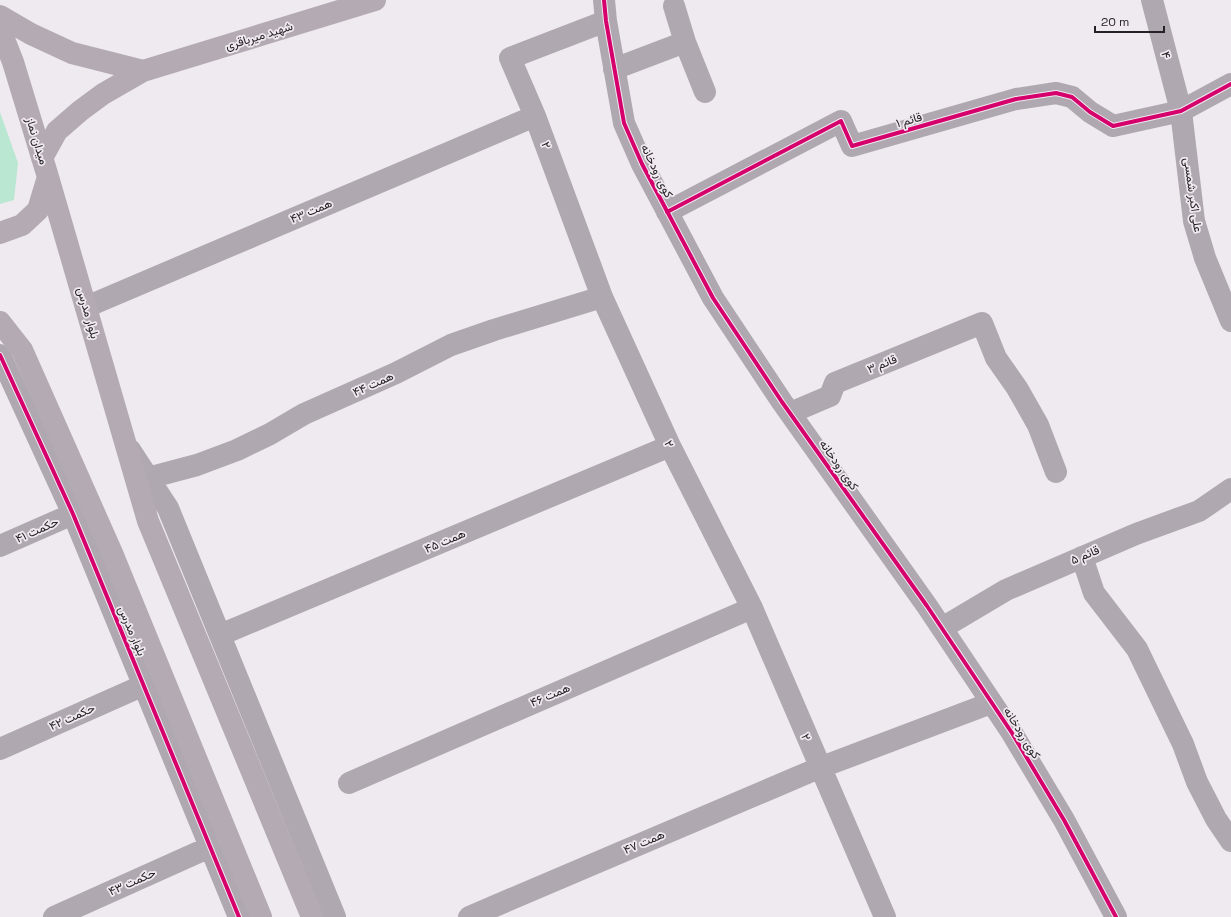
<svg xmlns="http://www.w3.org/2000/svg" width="1231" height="917" font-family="'Space Grotesk',Vazirmatn,sans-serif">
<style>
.green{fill:#bae7d2}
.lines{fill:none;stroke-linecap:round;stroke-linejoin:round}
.minor{stroke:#b0a8b1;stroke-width:22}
.major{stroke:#b3aab4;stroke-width:22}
.cycleway-casing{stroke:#f0e9f0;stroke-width:6}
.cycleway{stroke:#d6006c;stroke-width:4}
.labels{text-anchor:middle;stroke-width:3.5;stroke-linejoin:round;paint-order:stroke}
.street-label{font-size:12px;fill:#252225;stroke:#f0e9f0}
</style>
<rect width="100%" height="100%" fill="#efeaef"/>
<path class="green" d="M0,112L18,163L14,200L0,204Z"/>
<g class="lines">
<path class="minor" d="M604,0L606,21L624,123L642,164L713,298L782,402L927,606L1012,733L1064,820L1116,917
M1152,0L1181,111L1194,221L1205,258L1231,321
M674,6L685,42L705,92
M606,21L510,58L535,116L602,297L670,446L752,608L885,917
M614,69L685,42
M667,212L841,121L852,146L1016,99L1056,93L1072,97L1090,112L1113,126L1181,111L1231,84
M86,307L535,116
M0,355L73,514L239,917
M790,413L830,396L835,383L982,323L996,358L1017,388L1038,425L1056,472
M130,450L168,508L335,917
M148,478L197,465L237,450L270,434L304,414L396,373L451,345L494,330L602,297
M0,546L73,514
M1082,557L1094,593L1137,649L1183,744L1197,782L1216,819L1231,841
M942,628L1006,590L1136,534L1199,511L1231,489
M220,635L670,446
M0,749L144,685
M349,783L752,608
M54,917L210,847
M469,917L819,768L991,703"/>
<path class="major" d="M0,16L31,34L72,53L143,71
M0,29L13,62L48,177L38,210L22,225L0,233
M42,158L57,131L80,111L103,94L143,71L375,0
M48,177L148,521L312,917
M0,322L22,350L112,553L261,917"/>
<defs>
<path id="cycleway" d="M604,0L606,21L624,123L642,164L713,298L782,402L927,606L1012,733L1064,820L1116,917
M667,212L841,121L852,146L1016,99L1056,93L1072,97L1090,112L1113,126L1181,111L1231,84
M0,355L73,514L239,917"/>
</defs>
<use href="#cycleway" class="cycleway-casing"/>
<use href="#cycleway" class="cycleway"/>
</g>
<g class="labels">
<g class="street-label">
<text transform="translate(259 36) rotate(-17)" y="4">شهید میرباقری</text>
<text transform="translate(1166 55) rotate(75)" y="4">۴</text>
<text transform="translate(909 120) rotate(-16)" y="4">قائم ۱</text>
<text transform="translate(37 141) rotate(73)" y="4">میدان نماز</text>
<text transform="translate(546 145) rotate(70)" y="4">۲</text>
<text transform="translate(657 171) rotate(64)" y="4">کوی رودخانه</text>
<text transform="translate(1193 195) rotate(82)" y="4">علی اکبر شمسی</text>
<text transform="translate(311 211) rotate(-23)" y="4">همت ۴۳</text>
<text transform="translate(88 313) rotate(74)" y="4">بلوار مدرس</text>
<text transform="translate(882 364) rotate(-22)" y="4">قائم ۳</text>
<text transform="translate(373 384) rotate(-24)" y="4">همت ۴۴</text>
<text transform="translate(669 444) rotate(65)" y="4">۲</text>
<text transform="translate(839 465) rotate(55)" y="4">کوی رودخانه</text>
<text transform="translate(37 530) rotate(-24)" y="4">حکمت ۴۱</text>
<text transform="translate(445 541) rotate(-23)" y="4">همت ۴۵</text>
<text transform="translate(1085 555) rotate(-23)" y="4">قائم ۵</text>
<text transform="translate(132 631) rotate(67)" y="4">بلوار مدرس</text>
<text transform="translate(550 695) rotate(-23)" y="4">همت ۴۶</text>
<text transform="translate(72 717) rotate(-24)" y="4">حکمت ۴۲</text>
<text transform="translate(1022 733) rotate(58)" y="4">کوی رودخانه</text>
<text transform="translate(806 737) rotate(67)" y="4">۲</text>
<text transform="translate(644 842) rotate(-23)" y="4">همت ۴۷</text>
<text transform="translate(132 882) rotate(-24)" y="4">حکمت ۴۳</text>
</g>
</g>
<path d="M1095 26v6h69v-6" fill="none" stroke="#252225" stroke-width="2"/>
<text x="1101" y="26" font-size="12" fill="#252225" stroke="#f0e9f0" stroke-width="3" paint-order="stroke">20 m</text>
</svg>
